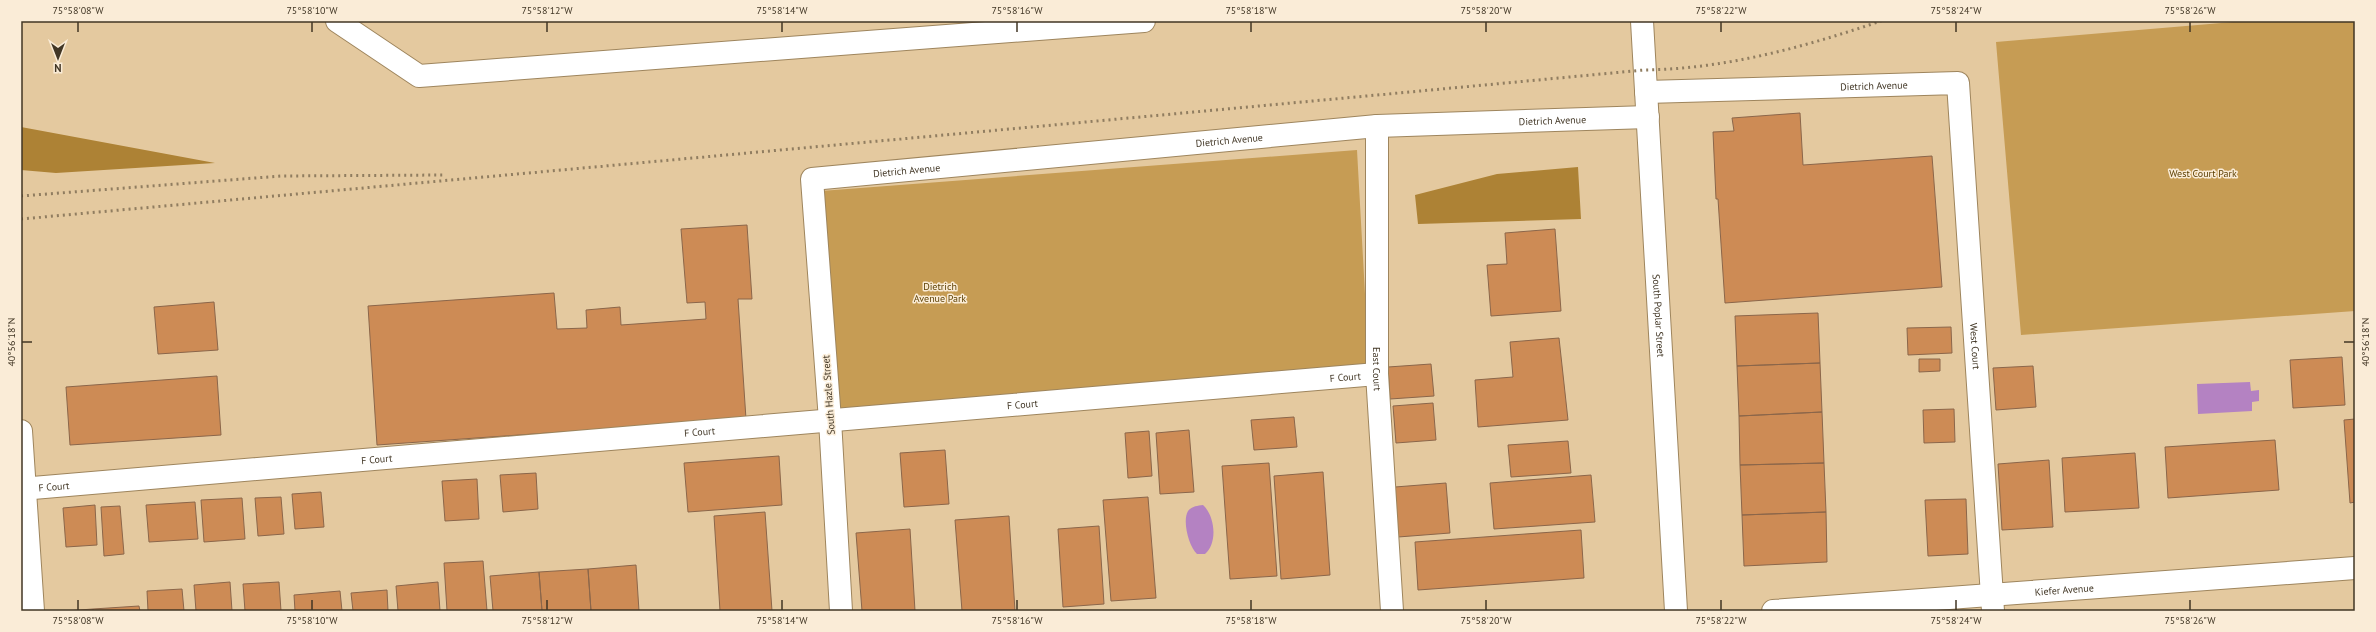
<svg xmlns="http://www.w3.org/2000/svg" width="2376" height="632" font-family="'PT Sans',sans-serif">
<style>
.green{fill:#c69c54}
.forest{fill:#ad8235}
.water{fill:#b482c2}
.building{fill:#cd8b55;stroke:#8b664a}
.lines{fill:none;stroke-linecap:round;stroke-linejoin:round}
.minor-casing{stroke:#9e855d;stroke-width:24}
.major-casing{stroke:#9e855d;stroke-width:24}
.minor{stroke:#fff;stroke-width:22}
.major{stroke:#fff;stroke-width:22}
.rail{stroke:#907d60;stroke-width:3;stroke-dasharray:2 4;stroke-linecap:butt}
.ticks{fill:none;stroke:#413625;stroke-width:1.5}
.labels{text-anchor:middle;stroke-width:3;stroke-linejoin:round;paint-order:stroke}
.street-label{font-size:10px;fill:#413625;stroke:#faecd7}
.park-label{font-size:10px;fill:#5b3e00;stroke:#faecd7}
.neatline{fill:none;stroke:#413625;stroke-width:1.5}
.ticks-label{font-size:10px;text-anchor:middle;fill:#413625}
</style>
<rect width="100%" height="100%" fill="#e4c99f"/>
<path class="green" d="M2245,21H2355V311L2021,335L1996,42Z
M1357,150L1369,366L840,409L821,191Z"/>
<path class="forest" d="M21,127L215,163L56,173L21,170Z
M1578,167L1581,219L1418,224L1415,195L1497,174Z"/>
<path class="water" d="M2250,382L2251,391L2259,390V401L2252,402V411L2198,414L2197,384Z
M1203,505C1215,516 1218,543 1205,554H1197C1189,547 1182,521 1188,511C1192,506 1197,506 1203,505Z"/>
<path class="building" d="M1800,113L1803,165L1932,156L1942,287L1725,303L1718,199H1716L1713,132L1734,131L1732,118Z
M747,225L752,299H738L746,419L377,445L368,306L554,293L557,329L587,328L586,310L620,307L621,325L706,319L705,302L687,303L681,229Z
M1555,229L1561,311L1491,316L1487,265L1507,264L1505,233Z
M214,302L218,350L158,354L154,307Z
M1818,313L1820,363L1737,366L1735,316Z
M1951,327L1952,353L1908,355L1907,328Z
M1559,338L1568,420L1478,427L1475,380L1513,377L1510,342Z
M2342,357L2345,405L2293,408L2290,360Z
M1919,359H1940V371L1919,372Z
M1820,363L1822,412L1739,416L1737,366Z
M1431,364L1434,396L1390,399L1388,367Z
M2033,366L2036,407L1996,410L1993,368Z
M217,376L221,435L70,445L66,387Z
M1433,403L1436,440L1396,443L1393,406Z
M1954,409L1955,442L1924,443L1923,410Z
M1822,412L1824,463L1740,465L1739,416Z
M1294,417L1297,447L1254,450L1251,420Z
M2355,419V502L2350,503L2344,420Z
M1189,430L1194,492L1160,494L1156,433Z
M1149,431L1152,476L1128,478L1125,433Z
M2275,440L2279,490L2168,498L2165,447Z
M1568,441L1571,473L1511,477L1508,445Z
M945,450L949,504L904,507L900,453Z
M2135,453L2139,508L2065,512L2062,458Z
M779,456L782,505L688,512L684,463Z
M2049,460L2053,527L2002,530L1998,464Z
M1269,463L1277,576L1230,579L1222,466Z
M1824,463L1826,512L1742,515L1740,465Z
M1323,472L1330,575L1281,579L1274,476Z
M536,473L538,509L503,512L500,475Z
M1591,475L1595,522L1494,529L1490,483Z
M477,479L479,519L445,521L442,481Z
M1446,483L1450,533L1398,537L1395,487Z
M321,492L324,527L295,529L292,494Z
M281,497L284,534L258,536L255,498Z
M1148,497L1156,598L1111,601L1103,500Z
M242,498L245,539L204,542L201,500Z
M1966,499L1968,554L1928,556L1925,500Z
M195,502L198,539L149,542L146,505Z
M95,505L97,545L66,547L63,508Z
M120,506L124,554L104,556L101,507Z
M765,512L772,611H720L714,516Z
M1826,512L1827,562L1744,566L1742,515Z
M1009,516L1015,611H962L955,520Z
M1099,526L1104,604L1063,607L1058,529Z
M910,529L915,611H862L856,533Z
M1581,530L1584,578L1418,590L1415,542Z
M483,561L487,611H447L444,563Z
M636,565L639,611H591L588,569Z
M588,569L591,611H542L539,572Z
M539,572L542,611H493L490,576Z
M230,582L232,611H196L194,585Z
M279,582L281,611H245L243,584Z
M438,582L440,611H398L396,586Z
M182,589L184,611H148L147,591Z
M387,590L388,611H353L351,593Z
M340,591L342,611H295L294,595Z
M139,606L140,611H93V609Z
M93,609V611H66Z"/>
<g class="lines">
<defs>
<g id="minor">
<path d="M337,21L419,76L1144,21"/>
<path id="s1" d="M1646,92L1958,83L1993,611"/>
<path id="s2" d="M1377,126V374L1392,611"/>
<path d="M21,431L33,611"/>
<path id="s3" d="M21,489L1377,374"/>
<path id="s4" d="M841,611L830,420L812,179L1377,126L1648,117"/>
<path id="s5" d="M1773,611L2355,568"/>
</g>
<g id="major">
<path id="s6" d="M1642,21L1676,611"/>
</g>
</defs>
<use href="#minor" class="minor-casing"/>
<use href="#major" class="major-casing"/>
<use href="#minor" class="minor"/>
<use href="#major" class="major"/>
<path class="rail" d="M21,196L281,176L443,175
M21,219C562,170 1103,121 1644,70C1726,69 1804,47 1881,21"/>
</g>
<path class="ticks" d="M78,22V32M312,22V32M547,22V32M782,22V32M1017,22V32M1251,22V32M1486,22V32M1721,22V32M1956,22V32M2190,22V32M22,342H32M2344,342H2354M78,600V610M312,600V610M547,600V610M782,600V610M1017,600V610M1251,600V610M1486,600V610M1721,600V610M1956,600V610M2190,600V610"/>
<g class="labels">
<g class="street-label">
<text dy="4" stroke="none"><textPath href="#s1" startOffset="228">Dietrich Avenue</textPath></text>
<text dy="4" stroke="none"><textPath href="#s4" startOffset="1176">Dietrich Avenue</textPath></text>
<text dy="4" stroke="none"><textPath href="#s4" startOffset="852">Dietrich Avenue</textPath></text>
<text dy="4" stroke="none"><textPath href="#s4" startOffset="528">Dietrich Avenue</textPath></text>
<text dy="4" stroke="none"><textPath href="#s6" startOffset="295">South Poplar Street</textPath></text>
<text dy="4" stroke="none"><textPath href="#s1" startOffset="576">West Court</textPath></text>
<text dy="4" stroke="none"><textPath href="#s2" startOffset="243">East Court</textPath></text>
<text dy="4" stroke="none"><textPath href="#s3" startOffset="1329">F Court</textPath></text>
<text transform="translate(828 395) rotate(-94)" y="4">South Hazle Street</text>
<text dy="4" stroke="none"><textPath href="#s3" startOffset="1005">F Court</textPath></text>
<text dy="4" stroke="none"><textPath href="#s3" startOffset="681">F Court</textPath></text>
<text dy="4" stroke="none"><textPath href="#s3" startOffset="357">F Court</textPath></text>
<text dy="4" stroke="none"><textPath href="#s3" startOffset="33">F Court</textPath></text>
<text dy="4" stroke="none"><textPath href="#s5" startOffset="292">Kiefer Avenue</textPath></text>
</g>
<g class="park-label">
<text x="2203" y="177">West Court Park</text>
<text x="940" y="290">Dietrich<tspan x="940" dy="12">Avenue Park</tspan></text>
</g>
</g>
<rect width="2376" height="632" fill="none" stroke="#faecd7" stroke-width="44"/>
<g transform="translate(58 58) rotate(180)" stroke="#faecd7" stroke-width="3" paint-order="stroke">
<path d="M0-3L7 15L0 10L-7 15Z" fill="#413625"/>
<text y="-6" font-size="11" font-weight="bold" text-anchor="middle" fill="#413625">N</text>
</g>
<rect x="22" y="22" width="2332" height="588" class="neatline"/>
<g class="ticks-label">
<text x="78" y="14">75°58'08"W</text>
<text x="312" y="14">75°58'10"W</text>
<text x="547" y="14">75°58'12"W</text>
<text x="782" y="14">75°58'14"W</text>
<text x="1017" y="14">75°58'16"W</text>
<text x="1251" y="14">75°58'18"W</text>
<text x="1486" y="14">75°58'20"W</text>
<text x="1721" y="14">75°58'22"W</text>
<text x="1956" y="14">75°58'24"W</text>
<text x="2190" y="14">75°58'26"W</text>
<text transform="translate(2365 342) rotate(-90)" y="4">40°56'18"N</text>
<text transform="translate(11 342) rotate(-90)" y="4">40°56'18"N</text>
<text x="78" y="624">75°58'08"W</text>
<text x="312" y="624">75°58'10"W</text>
<text x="547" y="624">75°58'12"W</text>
<text x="782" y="624">75°58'14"W</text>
<text x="1017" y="624">75°58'16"W</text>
<text x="1251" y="624">75°58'18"W</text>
<text x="1486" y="624">75°58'20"W</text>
<text x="1721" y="624">75°58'22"W</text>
<text x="1956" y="624">75°58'24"W</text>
<text x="2190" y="624">75°58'26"W</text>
</g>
</svg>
